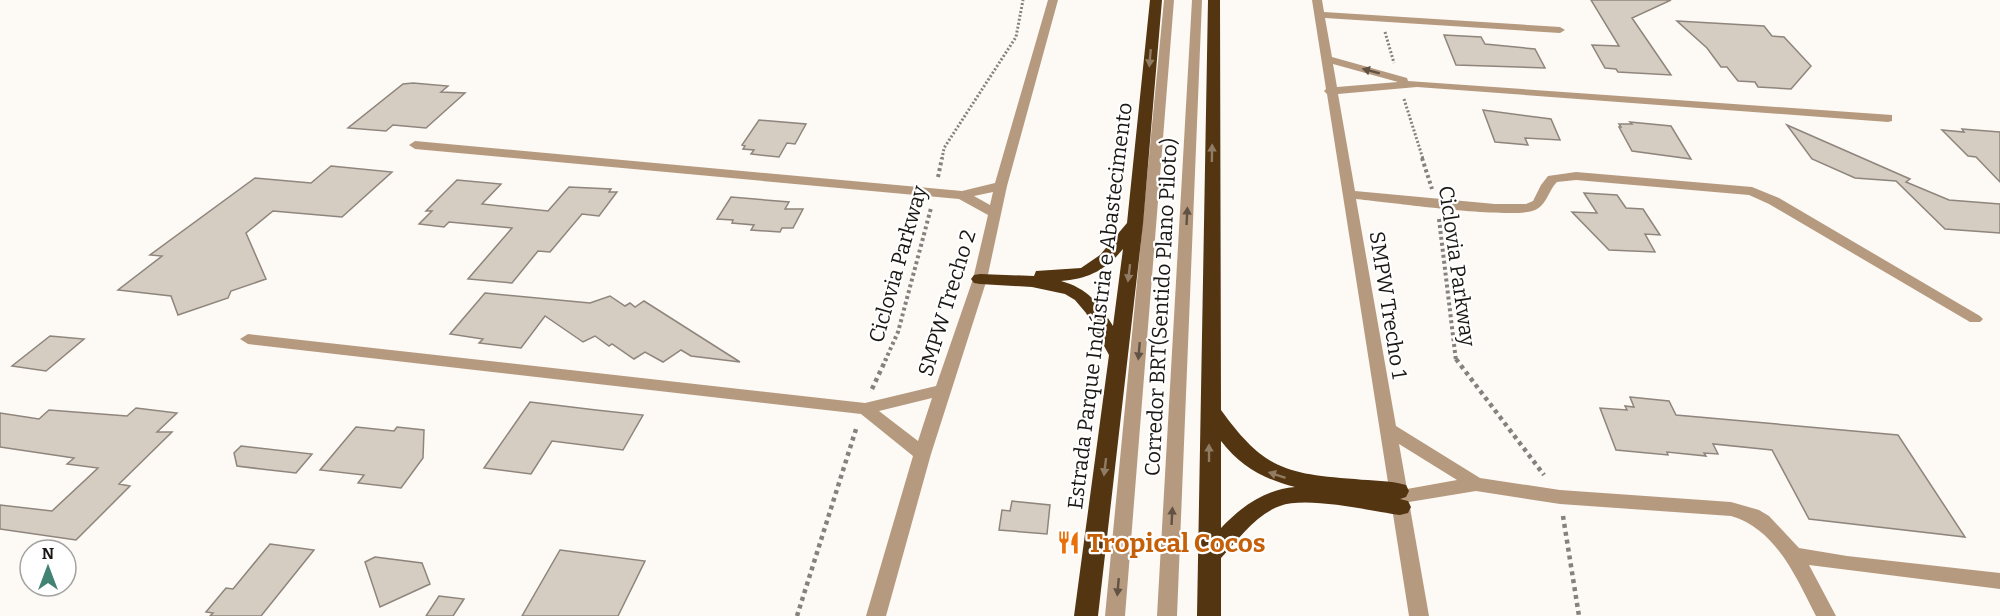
<svg xmlns="http://www.w3.org/2000/svg" width="2000" height="616" font-family="Bitter,serif">
<style>
.building{fill:#d5ccc2;stroke:#8e857c;stroke-width:1.5}
.lines{fill:none;stroke-linecap:round;stroke-linejoin:round}
.path-far2{stroke:#85817e;stroke-width:3;stroke-dasharray:2 2;stroke-linecap:butt}
.path-far1{stroke:#85817e;stroke-width:4;stroke-dasharray:3 3;stroke-linecap:butt}
.path{stroke:#85817e;stroke-width:4.5;stroke-dasharray:4 4;stroke-linecap:butt}
.minor{fill:#b69a7f;fill-rule:evenodd}
.highway{fill:#543511;fill-rule:evenodd}
.oneway{fill:#907c64}
.oneway2{fill:#615244}
.labels{text-anchor:middle;stroke-width:4.5;stroke-linejoin:round;paint-order:stroke}
.street-label{font-size:21px;fill:#1b1714;stroke:#fff}
.near-food-label{font-size:26px;font-weight:bold;fill:#c56008;stroke:#fff;text-anchor:start}
</style>
<rect width="100%" height="100%" fill="#fdf9f5"/>
<path class="building" d="M1591,0H1671L1632,18L1671,75L1618,72L1616,69L1605,68L1592,45L1619,46Z
M1677,21L1764,26L1772,36L1784,37L1811,66L1791,89L1758,87L1755,82L1738,81L1727,67H1721L1707,48Z
M1444,35L1481,37L1485,44L1535,49L1545,68L1456,65Z
M413,83L448,86L441,92L465,93L426,128L393,125L386,131L348,128L403,84Z
M1483,110L1551,119L1560,140L1525,138L1528,145L1495,142Z
M759,120L806,124L795,144L787,143L779,157L751,154L754,150L743,149L745,146L742,145Z
M1630,122L1671,126L1691,159L1632,151L1619,127H1621L1619,124H1632Z
M1787,125L1910,179L1906,182L1949,200L2000,204V233L1945,229L1896,181L1855,178L1812,159Z
M1962,129L2000,132V182L1976,157L1968,156L1942,130L1964,132Z
M331,166L392,172L342,217L273,211L246,233L266,279L231,291L228,298L178,315L171,296L118,290L162,256L150,255L255,178L311,183Z
M457,180L501,184L482,204L548,211L569,187L611,189L609,192H617L599,216L582,214L550,252L538,251L512,283L468,279L512,228L449,222L444,227L419,224L432,211H426Z
M1584,193L1617,195L1626,208L1643,209L1660,235L1645,234L1655,252L1609,250L1572,212L1597,213Z
M731,197L789,202L785,209H803L793,228H782L780,232L751,230L754,225L732,223L733,220L717,219Z
M485,293L590,303L610,296L625,306L630,303L635,307L644,301L740,362L691,356L681,350L663,362L645,352L634,359L612,344L609,346L595,336L583,342L545,316L521,348L479,343L483,339L450,334Z
M50,336L84,339L46,371L12,366Z
M1630,397L1669,401L1676,415L1898,435L1965,537L1809,519L1772,450L1713,444L1718,454L1704,453L1706,456L1667,452L1668,455L1616,450L1600,408L1627,410L1625,406L1634,407Z
M530,402L596,410L643,415L623,450L552,441L531,474L484,468Z
M136,408L177,413L157,432H172L119,484L130,486L76,540L0,529V505L52,511L98,468L67,464L74,458L0,447V413L39,419L49,410L127,416Z
M356,427L394,431L397,427L424,430L423,458L401,488L358,483L364,475L320,470Z
M241,446L312,454L296,473L261,469L237,466L234,453Z
M1012,501L1050,505L1047,534L999,530L1002,510L1010,511Z
M270,544L314,550L261,616H210L213,613L206,612L226,588L233,589Z
M560,550L645,561L618,616H522Z
M375,557L422,563L430,584L380,607L365,562Z
M439,596L464,599L453,616H426Z"/>
<g class="lines">
<path class="path-far2" d="M1385,32L1394,63
M1404,99L1423,159
M942,159L944,148L1016,37L1023,0"/>
<path class="path-far1" d="M1422,158L1432,189
M938,177L942,158
M1439,219L1456,361
M885,361L898,332L931,208"/>
<path class="path" d="M1456,359L1544,475
M872,389L886,359
M1563,516L1579,616
M797,616L857,426"/>
<path class="minor" d="M1048,0H1058L1007,186L987,279L931,454L886,616H866L913,456L861,414L248,344L240,339L248,334L865,403L936,386L973,279L988,215L959,199L415,149L409,145L415,141L962,191L995,183ZM993,192L990,205L974,196ZM932,398L918,441L879,411Z
M1164,0H1174L1125,616H1105Z
M1192,0H1202L1177,616H1157Z
M1312,0H1322L1324,12L1560,27L1565,30L1560,33L1325,18L1332,57L1407,78L1408,81L1892,115V121L1888,122L1417,87L1338,94L1355,191L1495,204H1526L1533,201L1541,185L1548,176L1576,172L1752,187L1779,198L1980,316L1983,319L1980,322H1970L1769,204L1749,195L1576,180L1557,182C1548,191 1547,205 1535,210C1513,220 1388,202 1356,199L1396,426L1480,478L1560,490L1731,502L1759,510L1769,516L1799,548L1847,556L2000,573V589L1809,565L1836,616H1816C1796,577 1776,529 1731,516L1560,504L1476,491L1409,502L1429,616H1409L1327,94L1324,91L1326,89ZM1333,64L1398,82L1337,87ZM1399,444L1457,480L1407,489Z"/>
<path class="highway" d="M1150,0H1162L1143,224L1098,616H1074L1109,355L1086,313L1075,300L1065,294L1032,287L980,284L974,283L971,279L974,275L980,274L1034,276L1036,271L1081,268L1100,255L1127,223ZM1123,249L1113,326C1100,304 1087,288 1061,281C1088,279 1106,270 1123,249Z
M1208,0H1220L1221,410C1263,468 1284,474 1355,479C1372,481 1390,480 1406,485L1409,491L1406,497L1400,499L1408,501L1411,507L1408,513L1400,515C1370,511 1307,496 1280,506C1256,514 1238,540 1221,558V616H1197ZM1221,441C1241,467 1264,479 1295,487C1264,490 1242,506 1221,528Z"/>
</g>
<defs><path id="oneway-solid" d="M-6-.8H1V-3.2L6.5 0L1 3.2V.8H-6Z" transform="scale(1.5)"/></defs>
<g class="oneway">
<use href="#oneway-solid" transform="translate(1150 58) rotate(95)"/>
<use href="#oneway-solid" transform="translate(1212 153) rotate(-89)"/>
<use href="#oneway-solid" transform="translate(1129 273) rotate(97)"/>
<use href="#oneway-solid" transform="translate(1209 453) rotate(-90)"/>
<use href="#oneway-solid" transform="translate(1105 467) rotate(97)"/>
<use href="#oneway-solid" transform="translate(1277 475) rotate(-162)"/>
</g>
<g class="oneway2">
<use href="#oneway-solid" transform="translate(1371 71) rotate(-165)"/>
<use href="#oneway-solid" transform="translate(1187 216) rotate(-87)"/>
<use href="#oneway-solid" transform="translate(1139 351) rotate(95)"/>
<use href="#oneway-solid" transform="translate(1172 516) rotate(-87)"/>
<use href="#oneway-solid" transform="translate(1118 587) rotate(95)"/>
</g>
<defs>
<symbol id="restaurant-bare" viewBox="-9 -9 18 18"><path d="M-5-6h1v4h1v-4h1v4h1v-4h1v5L-1.5 .5V6h-2V.5L-5-1ZM5-6V6H3V1.5H1.5Q1.5-4 5-6Z" fill="#e8710a" stroke="#fff" stroke-width="2.5" paint-order="stroke"/></symbol>
</defs>
<g fill-rule="evenodd">
<use href="#restaurant-bare" x="1052" y="526" width="33" height="33"/>
</g>
<g class="labels">
<g class="street-label">
<text transform="translate(898 264) rotate(-74)" y="7">Ciclovia Parkway</text>
<text transform="translate(1457 266) rotate(82)" y="7">Ciclovia Parkway</text>
<text transform="translate(947 303) rotate(-73)" y="7">SMPW Trecho 2</text>
<text transform="translate(1388 305) rotate(81)" y="7">SMPW Trecho 1</text>
<text transform="translate(1100 306) rotate(-83)" y="7">Estrada Parque Indústria e Abastecimento</text>
<text transform="translate(1161 307) rotate(-87)" y="7">Corredor BRT(Sentido Plano Piloto)</text>
</g>
<g class="near-food-label">
<text x="1087" y="552">Tropical Cocos</text>
</g>
</g>
<g transform="translate(48 568)"><circle r="28" fill="#ffffff" stroke="#a4a2a1" stroke-width="1.5"/>
<path d="M0-4.5L10 22L0 15L-10 22Z" fill="#428373"/>
<text y="-9" font-size="16" font-weight="bold" text-anchor="middle" fill="#1b1714">N</text>
</g>
</svg>
